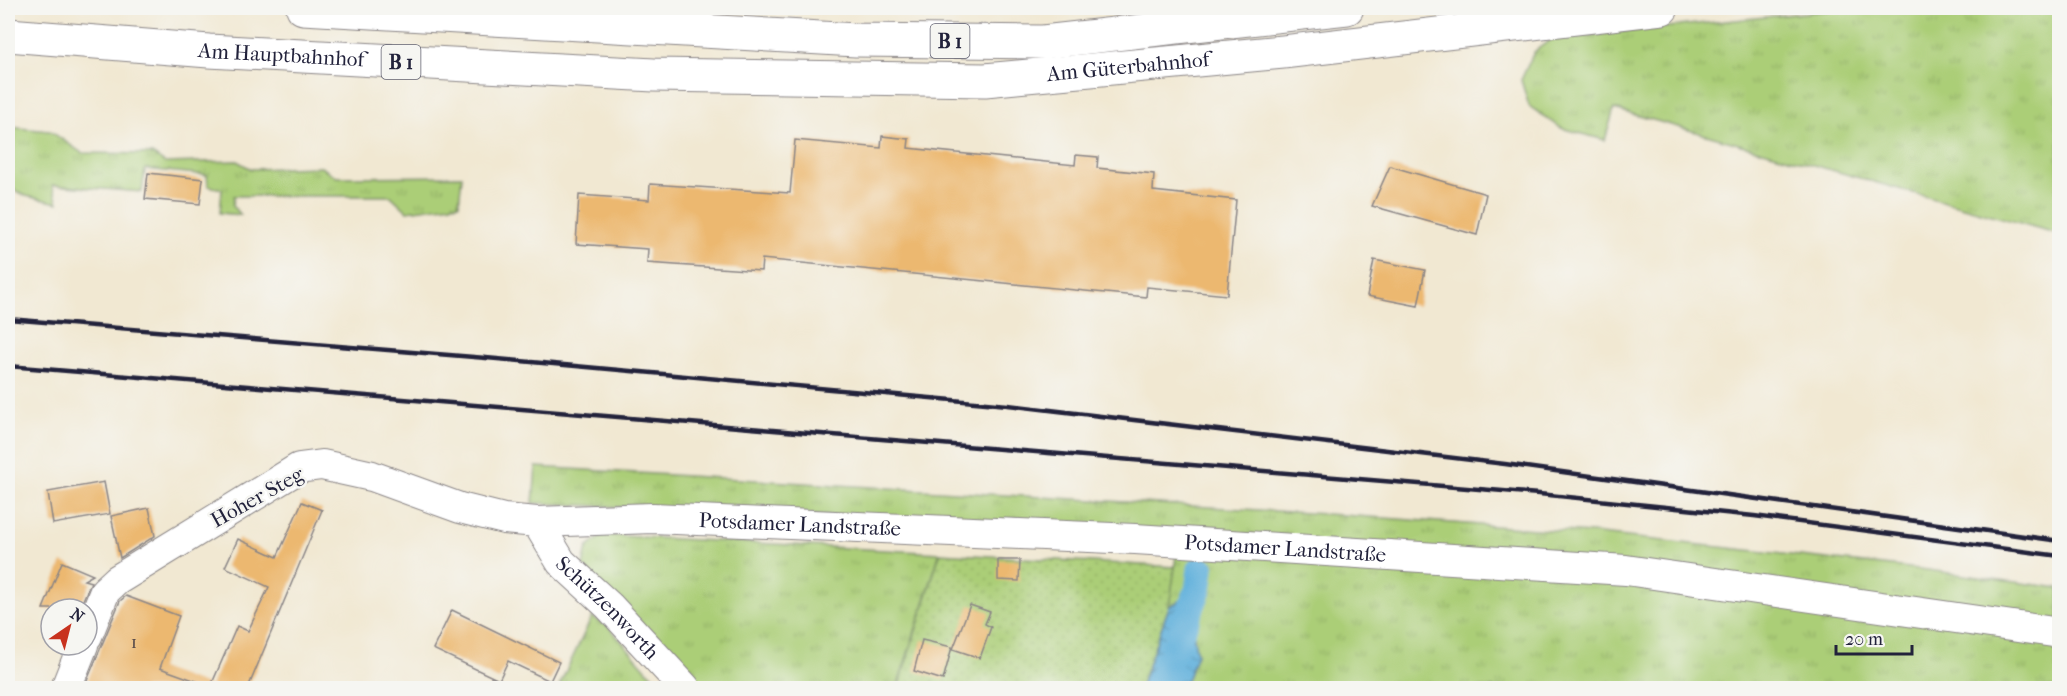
<svg xmlns="http://www.w3.org/2000/svg" width="2067" height="696" font-family="'IM FELL French Canon',serif">
<style>
.grass{fill:url(#grass-tufts);stroke:#667859;stroke-width:1.5}
.garden{fill:url(#garden-dots);stroke:#667859;stroke-width:1.5}
.water{fill:url(#water-waves);stroke:#426a8c;stroke-width:1.5}
.lines{fill:none;stroke-linecap:round;stroke-linejoin:round}
.canal{stroke:#62b1dc;stroke-width:27}
.building{fill:#ecb870}
.minor-casing{stroke:#8a8586;stroke-width:32}
.primary-casing{stroke:#8a8586;stroke-width:35}
.minor{stroke:#fff;stroke-width:30}
.primary{stroke:#fff;stroke-width:33}
.rail{stroke:#22223b;stroke-width:4.5}
.labels{text-anchor:middle;stroke-width:5;stroke-linejoin:round;paint-order:stroke}
.number-label{font-size:18px;fill:#544848}
.shield{fill:#f6f6f2;stroke:#626272;stroke-width:1.5}
.shield-label{font-size:20px;font-weight:bold;fill:#22223b}
.street-label{font-size:21px;fill:#22223b;stroke:#f6f6f2}
</style>
<defs>
<pattern id="grass-tufts" width="24" height="20" patternUnits="userSpaceOnUse" patternTransform="scale(1.5)"><rect width="24" height="20" fill="#abce77"/><path d="M3 7l-1-3M5 7V3M7 7l1-3M15 17l-1-3M17 17v-4M19 17l1-3" fill="none" stroke="#93b168"/></pattern>
<pattern id="garden-dots" width="8" height="8" patternUnits="userSpaceOnUse" patternTransform="scale(1.5)"><rect width="8" height="8" fill="#abce77"/><path d="M2 2h.1M6 6h.1" fill="none" stroke="#93b168" stroke-width="1.8" stroke-linecap="round"/></pattern>
<pattern id="water-waves" width="16" height="10" patternUnits="userSpaceOnUse" patternTransform="scale(1.5)"><rect width="16" height="10" fill="#62b1dc"/><path d="M0 5q4-4 8 0t8 0" fill="none" stroke="#5090b4"/></pattern>
</defs>
<rect width="100%" height="100%" fill="#f6f6f2"/>
<filter id="ink" filterUnits="userSpaceOnUse"><feTurbulence type="fractalNoise" baseFrequency=".0167" numOctaves="2"/><feDisplacementMap in="SourceGraphic" scale="12" xChannelSelector="R" yChannelSelector="G"/><feConvolveMatrix kernelMatrix="1 2 1 2 8 2 1 2 1" color-interpolation-filters="sRGB"/></filter>
<filter id="wash" filterUnits="userSpaceOnUse"><feTurbulence type="fractalNoise" baseFrequency=".008" numOctaves="4" result="noise"/><feDisplacementMap in="SourceGraphic" scale="24" xChannelSelector="R" yChannelSelector="G"/><feGaussianBlur stdDeviation="1.35" result="paint"/><feColorMatrix in="noise" values="0 0 0 0 0 0 0 0 0 0 0 0 0 0 0 0 0 1.4 0 .05"/><feComposite in="paint" operator="in"/></filter>
<g filter="url(#wash)">
<rect width="100%" height="100%" fill="#f1e8d2"/>
<path class="grass" d="M1852,8H2059V234L1614,109L1605,140L1561,128L1529,106L1521,80L1534,52L1551,39Z
M8,127L50,131L82,153L152,154L165,163L237,161L251,169L321,167L337,177L462,176L459,204L407,211L391,196H234L233,206L241,215L220,213L222,189L208,186L207,175L145,169L142,192L52,185L58,203L26,196L8,187Z
M536,467L1342,515L1591,533L1928,570L2059,588V688H1184L1197,654L1193,634L1206,601L1198,590L1169,607L1179,532L533,503Z
M603,535L940,553L897,688H698L583,566L587,548Z
M592,617L608,626L663,688H558Z"/>
<path class="garden" d="M940,553L1175,567L1169,607L1140,688H898Z"/>
<path class="water" d="M1198,590L1206,601L1193,634L1197,654L1184,688H1140L1169,607Z"/>
<g class="lines">
<path class="canal" d="M1159,688L1198,590L1201,569"/>
</g>
<g id="blocks">
<path class="building" d="M882,136L909,139L908,148L1075,165L1076,155L1098,157L1097,168L1154,174L1153,191L1236,200L1227,295L1147,287L1146,297L762,259L761,271L647,263L648,249L576,244L579,195L649,200L650,184L790,193L795,140L881,148Z
M1390,166L1486,194L1477,235L1372,206Z
M148,173L203,179L200,204L145,199Z
M1374,260L1425,270L1418,306L1367,296Z
M104,482L110,514L53,524L48,492Z
M302,502L322,510L248,688H210L237,626L248,631L269,587L225,567L238,539L277,557Z
M149,508L155,536L120,558L111,516Z
M998,560H1020L1019,581L998,580Z
M62,562L93,575L84,580L91,582L79,609H43Z
M126,596L179,616L160,668L210,686L209,688H84L120,601Z
M970,605L990,612L985,624L991,627L980,658L953,649Z
M452,610L559,662L550,681L508,661L499,680L433,649Z
M922,640L952,647L943,680L914,671Z"/>
</g>
</g>
<g filter="url(#ink)">
<use href="#blocks" fill-opacity="0" stroke="#8a8586" stroke-width="1.5"/>
<g class="lines">
<defs>
<g id="minor">
<path id="s1" d="M537,522L561,562L609,606L685,688"/>
<path id="s2" d="M87,636L105,591L117,580L299,468L322,465L372,476L460,508L504,519L537,522L653,518L1135,539L1626,570L2060,633"/>
<path d="M66,688L83,645"/>
</g>
<g id="primary">
<path d="M303,8L856,40L1043,42L1347,8"/>
<path id="s3" d="M8,35L209,51L654,75L985,80L1283,52L1662,8"/>
</g>
</defs>
<use href="#minor" class="minor-casing"/>
<use href="#primary" class="primary-casing"/>
<use href="#minor" class="minor"/>
<use href="#primary" class="primary"/>
<path class="rail" d="M8,319L486,358L1008,405L1505,464L2060,541
M8,366L1539,494L1754,516L2060,556"/>
</g>
</g>
<g class="labels">
<g class="number-label">
<text x="134" y="648">1</text>
</g>
<g class="shield">
<rect x="930.5" y="24" width="39" height="34" rx="4.5"/>
<rect x="381.5" y="45" width="39" height="34" rx="4.5"/>
</g>
<g class="shield-label">
<text x="950" y="48">B 1</text>
<text x="401" y="69">B 1</text>
</g>
<g class="street-label">
<text dy="7" stroke="none"><textPath href="#s3" startOffset="274">Am Hauptbahnhof</textPath></text>
<text dy="7" stroke="none"><textPath href="#s3" startOffset="1122">Am Güterbahnhof</textPath></text>
<text transform="translate(257 497) rotate(-29)" y="7">Hoher Steg</text>
<text dy="7" stroke="none"><textPath href="#s2" startOffset="788">Potsdamer Landstraße</textPath></text>
<text dy="7" stroke="none"><textPath href="#s2" startOffset="1274">Potsdamer Landstraße</textPath></text>
<text dy="7" stroke="none"><textPath href="#s1" startOffset="112">Schützenworth</textPath></text>
</g>
</g>
<rect width="2067" height="696" fill="none" stroke="#f6f6f2" stroke-width="30"/>
<g transform="translate(69 627) rotate(35)"><circle r="28" fill="#f6f6f2" stroke="#a1a1a9" stroke-width="1.5"/>
<path d="M0-4.5L10 22L0 15L-10 22Z" fill="#c8321e"/>
<text y="-9" font-size="16" font-weight="bold" text-anchor="middle" fill="#22223b">N</text>
</g>
<path d="M1836 645v9h76v-9" fill="none" stroke="#22223b" stroke-width="3"/>
<text x="1845" y="645" font-size="18" fill="#22223b" stroke="#f6f6f2" stroke-width="4.5" paint-order="stroke">20 m</text>
</svg>
